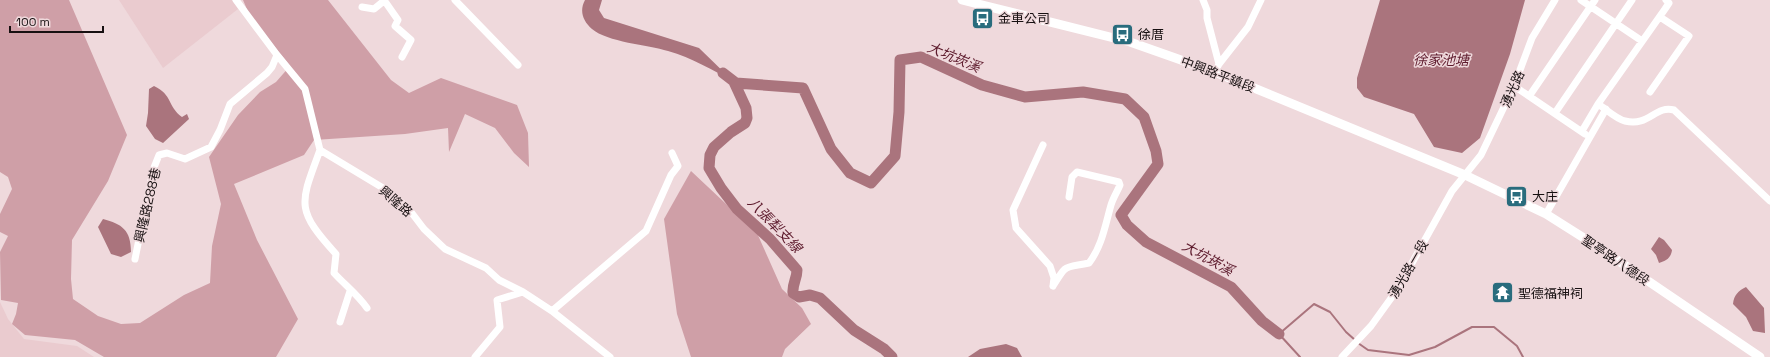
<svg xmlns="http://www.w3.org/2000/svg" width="1770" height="357" font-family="'Space Grotesk','Noto Sans TC',sans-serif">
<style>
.built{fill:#eacbcf}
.green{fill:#cf9fa7}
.water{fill:#aa747d}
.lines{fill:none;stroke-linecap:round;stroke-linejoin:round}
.stream{stroke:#aa747d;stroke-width:2}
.river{stroke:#aa747d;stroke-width:11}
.minor{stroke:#fff;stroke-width:7}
.tertiary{stroke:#fff;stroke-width:9}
.labels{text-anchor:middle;stroke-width:3;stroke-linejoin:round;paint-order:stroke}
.poi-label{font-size:13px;fill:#171011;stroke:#efd9dc;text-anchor:start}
.street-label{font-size:13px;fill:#171011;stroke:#efd9dc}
.water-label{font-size:14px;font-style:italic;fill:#5d1a2c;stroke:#efd9dc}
</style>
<rect width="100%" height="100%" fill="#efd9dc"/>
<path class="built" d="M119,0H232L238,9L163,68Z
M0,302L8,319L24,339L77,346L94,357H0Z"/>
<path class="green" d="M0,0H69L127,135L108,181L72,240L71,279L73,299L98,316L121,324L140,323L184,295L210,283L212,246L221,204L209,157L238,115L260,92L276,82L290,66L249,14L243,0H328L391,80L409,93L441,78L517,105L528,133L529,167L514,153L495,128L465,114L449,152L448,128L405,134L314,140L304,155L234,184L257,240L298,319L276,357H104L75,340L25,335L12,324L16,314L18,303L1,300L0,252L8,236L0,232V214L12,189L8,177L0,172Z
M691,171L757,233L782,289L802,308L811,324L785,349L782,357H691L677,314L664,219Z"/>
<path class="water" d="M585,0H602L599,10L604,18L699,48L734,82C713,70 692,58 668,51C648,45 607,42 592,29C583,21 579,11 585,0Z
M1380,0H1525L1510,54L1480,138L1462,153L1434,147L1414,114L1364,97L1357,88V78Z
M154,86C173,95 167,106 182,117L187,114L189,119L163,143L155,139L146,126L148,113L149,89Z
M103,219C122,224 131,230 131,252L121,257L111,254L98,227Z
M1659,237L1664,240L1672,250C1671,258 1666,261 1659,263L1656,255L1651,249Z
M1746,287L1764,308L1765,333L1753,331L1746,317L1733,304C1734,295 1738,291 1746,287Z
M1006,344L1017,348L1022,357H968L980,349Z"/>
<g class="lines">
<path class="stream" d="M1358,343L1368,350L1409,355L1435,347L1472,327H1494L1517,346L1523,357
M1300,357L1279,334L1314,304L1330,312L1346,332L1355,340"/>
<path class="river" d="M723,73L736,83L803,88L831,149L850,173L871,183L895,156L899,112L900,60L921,57L982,85L1025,97L1083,92L1125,99L1144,117L1156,151L1158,164L1121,215L1127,225L1146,242L1231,287L1262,321L1279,334
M734,82L746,108L747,118L745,123L731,132L714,147L710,155L709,168L721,188L737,209L770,239L797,270C797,279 792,284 793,293L799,297L810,295L820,298L854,330L884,349L892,357"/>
<path class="minor" d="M236,0L277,55L305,89L320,150L388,191L408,208L424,229L445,249L486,268L499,280L523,292L552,311L610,357
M384,0L398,20L395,26L411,40L402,57
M455,0L518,65
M1203,0L1207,10V18L1219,64
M1581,0L1642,41
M362,7L374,9L385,0
M1215,72L1219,64L1248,27L1261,0
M1514,86L1585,134
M1650,92L1689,36L1660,17
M1530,95L1595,0
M1598,104C1606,109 1616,119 1625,121C1649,127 1655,105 1674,110L1770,201
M1555,113L1632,0
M1582,131L1598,104L1665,9L1669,3L1666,0
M1043,145L1013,210L1016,228L1050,266L1054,278L1053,286
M320,150C300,204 295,209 336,254L334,273C345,285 358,295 367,308
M1546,214L1606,109
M135,259L153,170L159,155L167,153L185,159L211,147L220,130L230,104L267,73L272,67L277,55
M1053,286C1067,263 1064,268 1089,263C1102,246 1105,226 1111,205C1113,198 1117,192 1120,185L1119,182L1077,172L1072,177L1069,197
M552,311L646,231L671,175L678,166L672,153
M340,322L350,291
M475,357L500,327L497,300L523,292
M1342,357L1371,326L1397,290L1452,191L1481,155L1514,86L1532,38L1555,0"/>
<path class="tertiary" d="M962,0L1130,42L1215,72L1465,175L1546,214L1595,245L1760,357"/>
</g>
<defs>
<symbol id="bus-square" viewBox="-11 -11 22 22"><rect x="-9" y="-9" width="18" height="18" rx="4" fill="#296c7d" stroke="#efd9dc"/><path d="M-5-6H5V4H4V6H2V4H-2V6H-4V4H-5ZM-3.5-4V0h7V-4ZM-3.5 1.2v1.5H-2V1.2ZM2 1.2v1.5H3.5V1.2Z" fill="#fff"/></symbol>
<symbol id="temple-square" viewBox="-11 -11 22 22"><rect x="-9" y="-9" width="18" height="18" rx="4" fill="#296c7d" stroke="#efd9dc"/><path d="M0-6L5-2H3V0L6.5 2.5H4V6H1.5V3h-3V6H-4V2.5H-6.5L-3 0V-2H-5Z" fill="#fff"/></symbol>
</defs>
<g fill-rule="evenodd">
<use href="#bus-square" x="970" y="6" width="25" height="25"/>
<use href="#bus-square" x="1110" y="22" width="25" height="25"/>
<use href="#bus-square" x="1504" y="184" width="25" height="25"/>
<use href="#temple-square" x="1490" y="280" width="25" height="25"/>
</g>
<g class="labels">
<g class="poi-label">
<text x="998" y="23">金車公司</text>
<text x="1138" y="39">徐厝</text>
<text x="1532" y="201">大庄</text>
<text x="1518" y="298">聖德福神祠</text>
</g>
<g class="street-label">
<text transform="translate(1218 74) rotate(21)" y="5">中興路平鎮段</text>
<text transform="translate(1512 89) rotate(-66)" y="5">湧光路</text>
<text transform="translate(396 201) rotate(41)" y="5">興隆路</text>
<text transform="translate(147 205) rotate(-77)" y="5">興隆路288巷</text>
<text transform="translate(1616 260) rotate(34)" y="5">聖亭路八德段</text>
<text transform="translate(1408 269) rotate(-60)" y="5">湧光路一段</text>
</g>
<g class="water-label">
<text transform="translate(954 57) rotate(23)" y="5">大坑崁溪</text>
<text x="1441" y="65">徐家池塘</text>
<text transform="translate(775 225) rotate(46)" y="5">八張犁支線</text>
<text transform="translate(1208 258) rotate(29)" y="5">大坑崁溪</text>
</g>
</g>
<path d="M10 26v6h93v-6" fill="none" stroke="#171011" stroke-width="2"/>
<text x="16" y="26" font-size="12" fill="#171011" stroke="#efd9dc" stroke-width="3" paint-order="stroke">100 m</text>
</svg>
